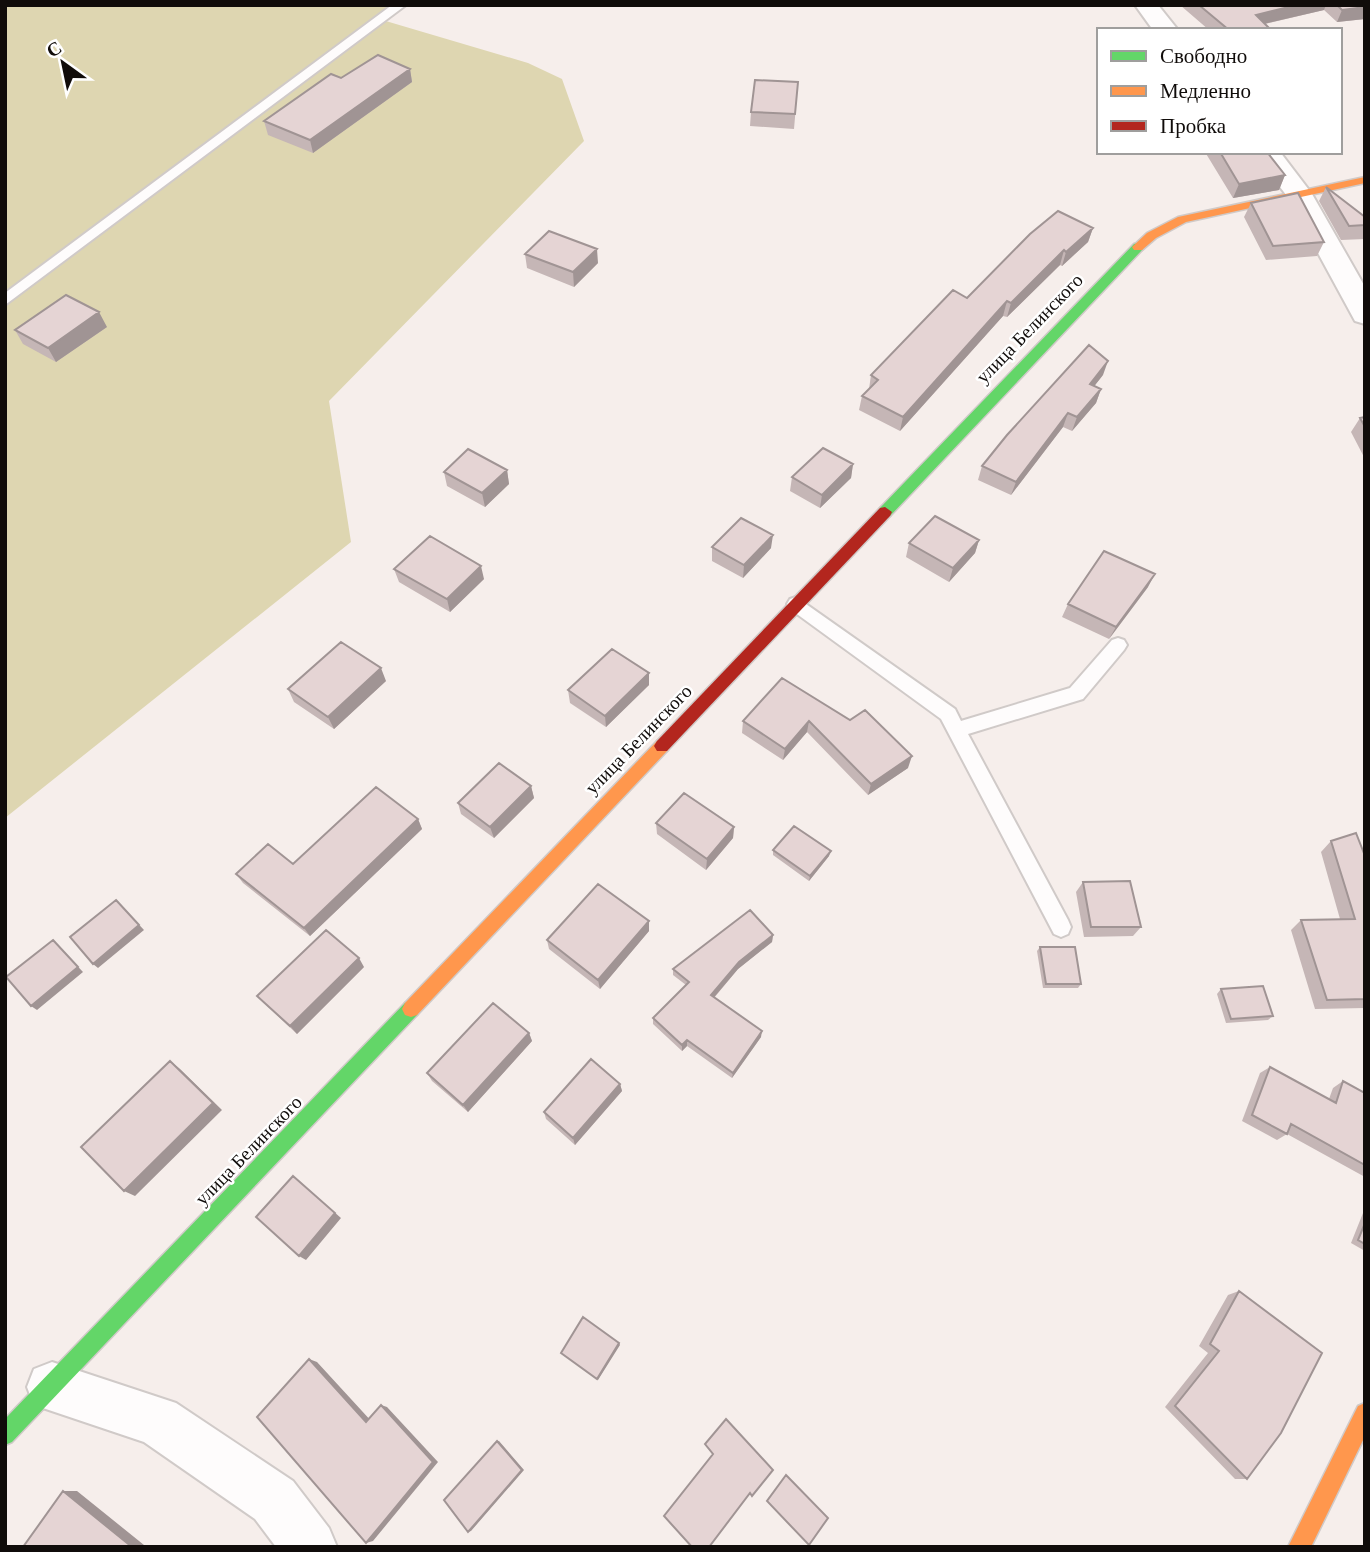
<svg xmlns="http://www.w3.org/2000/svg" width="1370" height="1552" font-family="Georgia,serif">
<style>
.green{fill:#ded6b1}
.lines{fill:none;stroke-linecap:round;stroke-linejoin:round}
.lane-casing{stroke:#d0cac8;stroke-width:4}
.street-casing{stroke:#d0cac8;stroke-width:4}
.fast-casing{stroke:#d0cac8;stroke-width:3}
.slow-casing{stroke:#d0cac8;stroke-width:3}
.jam-casing{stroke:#d0cac8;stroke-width:3}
.lane{fill:#fefcfc;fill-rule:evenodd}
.street{fill:#fefcfc;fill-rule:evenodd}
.fast{fill:#63d668;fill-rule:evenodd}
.slow{fill:#ff974d;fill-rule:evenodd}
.jam{fill:#b3261e;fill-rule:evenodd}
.wall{fill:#c5b6b6}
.shaded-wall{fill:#a09494}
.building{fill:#e5d4d4;stroke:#a09494;stroke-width:2}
.labels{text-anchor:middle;stroke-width:5;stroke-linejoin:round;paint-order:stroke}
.street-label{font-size:19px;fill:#100c0a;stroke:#fff}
</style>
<rect width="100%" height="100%" fill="#f6eeeb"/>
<path class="green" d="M5,5H394L379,19L528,63L562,79L584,141L329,401L351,542L5,818Z"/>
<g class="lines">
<defs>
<path id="lane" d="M392,5H406L5,305V293Z
M796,597L955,709L961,721L1070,688L1112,640L1118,638L1124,640L1127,645L1124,650L1083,699L968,734L1068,920L1071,927L1068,934L1061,937L1054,934L941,719L790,609L787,604L790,599Z"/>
<path id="street" d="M1135,5H1158L1178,30H1153Z
M1253,152H1280L1312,194L1365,287V324L1355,321L1287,196Z
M52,1362L176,1403L293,1481L329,1528L337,1547H276L255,1519L144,1442L34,1405L27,1387L34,1369Z"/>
<path id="fast" d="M1138,243L1144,247L1142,250L890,516H880L878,512L880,508L1134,244Z
M411,1001L417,1003L420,1009L417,1015L12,1442L5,1445V1419L405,1003Z"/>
<path id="slow" d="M1365,177V183L1186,222L1156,238L1142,250H1134L1132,247L1147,233L1178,217Z
M662,739L667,741L670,746L667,751L417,1015L411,1017L405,1015L402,1009L405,1003L657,741Z
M1365,1403V1436L1311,1547H1288L1358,1406Z"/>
<path id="jam" d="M885,507L892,512L890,516L667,751H657L654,746L657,741L880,508Z"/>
</defs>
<use href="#lane" class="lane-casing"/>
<use href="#street" class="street-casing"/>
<use href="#fast" class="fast-casing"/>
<use href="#slow" class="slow-casing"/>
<use href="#jam" class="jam-casing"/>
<use href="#lane" class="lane"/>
<use href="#street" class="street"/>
<use href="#fast" class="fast"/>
<use href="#slow" class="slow"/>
<use href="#jam" class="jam"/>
</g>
<path class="wall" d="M1180,5H1365V19L1337,22L1324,10L1265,24L1271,30H1209Z
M410,69L412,82L313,153L268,135L264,121L341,78Z
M798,82L794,129L750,126L751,112Z
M1205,152H1267L1285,175L1279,190L1233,198Z
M1326,187L1365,217V239L1341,240L1319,201Z
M1251,203L1324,242L1317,256L1266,260L1244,217Z
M1093,228L1088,242L1062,266L1060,265L1007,317L1003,316L900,431L859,410L862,396L869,389L871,375L967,298Z
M525,254L598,263L574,287L527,268Z
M107,327L56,362L23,344L15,330Z
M1103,375L1094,386L1101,389L1096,403L1072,431L1063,427L1011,495L978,480L982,466Z
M1365,417V459L1351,432L1360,418Z
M853,464L851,478L820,508L790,491L792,477Z
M507,470L509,484L485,507L447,486L444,472Z
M979,540L975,553L949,582L906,557L909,543Z
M712,547L771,548L743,578L712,561Z
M394,569L484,579L450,612L399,582Z
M1148,587L1109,639L1062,617L1068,604Z
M649,673V685L606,727L570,703L568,690Z
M782,678L908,768L868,795L807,732L783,760L742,733L743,721Z
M386,681L334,729L294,702L288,689Z
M531,786L534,798L494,838L461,814L458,803Z
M418,819L422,829L310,936L243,883L236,874L293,864Z
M656,823L734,827L733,838L706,870L657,834Z
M1331,841L1365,856V1008L1315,1009L1291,930L1301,920L1340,919L1321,852Z
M773,850L829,856L809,881L773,855Z
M1083,882L1141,927L1133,936L1084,937L1076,892Z
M649,931L600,989L549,949L547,940Z
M773,935L772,942L738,969L714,998L761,1037L732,1078L687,1046L682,1051L653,1024V1018L686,985L673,975V969Z
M1040,947L1081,984L1078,988H1043L1037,951Z
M364,967L297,1034L265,1004L257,996Z
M1221,989L1273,1016L1268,1020L1226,1023L1217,994Z
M529,1033L532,1041L468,1112L432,1081L427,1073Z
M1270,1067L1329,1099L1333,1088L1343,1081L1365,1093V1177L1287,1134L1277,1140L1242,1121L1260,1073Z
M620,1084L622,1091L575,1145L546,1119L544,1112Z
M1365,1208V1251L1351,1243Z
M1239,1291L1247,1479H1235L1165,1407L1208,1353L1199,1346L1228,1295Z"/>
<path class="shaded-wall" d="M1297,5H1326L1324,10L1251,27L1256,15Z
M1365,7V19L1337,22L1342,10Z
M410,69L412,82L313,153L310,140Z
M1285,175L1279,190L1233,198L1239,184Z
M1093,228L1088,242L1062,266L1066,252Z
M597,249L598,263L574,287L573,272Z
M1064,250L1060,265L1007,317L1011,303Z
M1007,301L1003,316L900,431L903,417Z
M99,312L107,327L56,362L48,348Z
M1108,361L1103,375L1085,398L1090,384Z
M1101,389L1096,403L1072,431L1077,417Z
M1068,413L1063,427L1011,495L1016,482Z
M853,464L851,478L820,508L822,495Z
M507,470L509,484L485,507L482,493Z
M773,535L771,548L743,578L744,565Z
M979,540L975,553L949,582L953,568Z
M481,566L484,579L450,612L447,599Z
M1155,574L1148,587L1109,639L1116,627Z
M381,668L386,681L334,729L328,717Z
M649,673V685L606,727L605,716Z
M809,721L807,732L783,760L785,749Z
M912,756L908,768L868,795L871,784Z
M531,786L534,798L494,838L490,827Z
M418,819L422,829L310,936L304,928Z
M734,827L733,838L706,870L707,859Z
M831,851L829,856L809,881L810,876Z
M116,900L144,930L98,968L93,964Z
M649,921V931L600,989L598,980Z
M773,935L772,942L738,969L710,1002L711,995L739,962Z
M53,940L83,972L37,1010L31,1006Z
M359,958L364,967L297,1034L290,1026Z
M762,1031L761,1037L732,1078L733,1073Z
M529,1033L532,1041L468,1112L463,1105Z
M687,1040V1046L682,1051V1045Z
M170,1061L180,1069L222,1110L135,1196L124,1191Z
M620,1084L622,1091L575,1145L573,1138Z
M293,1176L341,1218L306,1260L299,1256Z
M619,1343L620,1345L598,1380L597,1379Z
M309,1359L317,1362L373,1423L366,1422Z
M381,1405L387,1407L438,1462L373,1541L366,1543Z
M497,1441H499L524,1470L471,1531L468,1532Z
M63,1491H77L144,1545L143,1547H132Z"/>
<path class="building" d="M1199,5H1297L1256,15L1271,30H1229Z
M1337,5H1365V7L1342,10Z
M378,55L410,69L310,140L264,121L331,74L341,78Z
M755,80L798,82L795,114L751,112Z
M1220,152H1267L1285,175L1239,184Z
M1326,187L1365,217V225L1349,226Z
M1298,193L1324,242L1273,246L1251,203Z
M1058,211L1093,228L1066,252L1064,250L1011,303L1007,301L903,417L862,396L878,380L871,375L953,290L967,298L1030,234Z
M549,231L597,249L573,272L525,254Z
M66,295L99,312L48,348L15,330Z
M1089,345L1108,361L1090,384L1101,389L1077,417L1068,413L1016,482L982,466L1007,435Z
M1365,417V427L1360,418Z
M823,448L853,464L822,495L792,477Z
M468,449L507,470L482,493L444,472Z
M935,516L979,540L953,568L909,543Z
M741,518L773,535L744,565L712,547Z
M430,536L481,566L447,599L394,569Z
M1104,551L1155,574L1116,627L1068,604Z
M341,642L381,668L328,717L288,689Z
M612,649L649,673L605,716L568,690Z
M782,678L850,720L865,710L912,756L871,784L809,721L785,749L743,721Z
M499,763L531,786L490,827L458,803Z
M376,787L418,819L304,928L236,874L268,844L293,864Z
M684,793L734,827L707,859L656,823Z
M794,826L831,851L810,876L773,850Z
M1356,833L1365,856V999L1327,1000L1301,920L1355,919L1331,841Z
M1130,881L1141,927H1091L1083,882Z
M598,884L649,921L598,980L547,940Z
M116,900L139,925L93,964L70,937Z
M750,910L773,935L739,962L711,995L762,1031L733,1073L687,1040L682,1045L653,1018L689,982L673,969Z
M326,930L359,958L290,1026L257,996Z
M53,940L78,967L31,1006L6,977Z
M1040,947H1075L1081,984H1046Z
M1263,986L1273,1016L1231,1019L1221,989Z
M493,1003L529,1033L463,1105L427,1073Z
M591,1059L620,1084L573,1138L544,1112Z
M170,1061L213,1103L124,1191L81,1147Z
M1270,1067L1336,1103L1343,1081L1365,1093V1165L1291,1124L1287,1134L1252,1115Z
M293,1176L335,1213L299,1256L256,1217Z
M1365,1223V1244L1358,1240Z
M1239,1291L1322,1353L1281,1433L1247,1479L1175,1406L1219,1351L1210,1344Z
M583,1317L619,1343L597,1379L561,1353Z
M309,1359L366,1422L381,1405L433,1462L366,1543L257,1417Z
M726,1419L773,1470L752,1496L750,1493L709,1547H692L664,1516L713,1454L705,1444Z
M497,1441L522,1470L468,1532L444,1500Z
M786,1475L828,1518L809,1545L767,1501Z
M63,1491L132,1547H23Z"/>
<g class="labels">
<g class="street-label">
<text transform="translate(1029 328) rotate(-46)" y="7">улица Белинского</text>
<text transform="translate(638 739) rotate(-46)" y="7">улица Белинского</text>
<text transform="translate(248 1150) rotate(-46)" y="7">улица Белинского</text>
</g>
</g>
<rect width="1370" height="1552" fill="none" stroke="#100c0a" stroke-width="14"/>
<rect x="1097" y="28" width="245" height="126" fill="#ffffff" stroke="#9f9e9d" stroke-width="2"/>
<rect x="1111" y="51" width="35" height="10" fill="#63d668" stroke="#9f9e9d" stroke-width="2"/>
<text x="1160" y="63" font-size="21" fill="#100c0a">Свободно</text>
<rect x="1111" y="86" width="35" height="10" fill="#ff974d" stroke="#9f9e9d" stroke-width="2"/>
<text x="1160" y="98" font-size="21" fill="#100c0a">Медленно</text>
<rect x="1111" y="121" width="35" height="10" fill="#b3261e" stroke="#9f9e9d" stroke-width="2"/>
<text x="1160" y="133" font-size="21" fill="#100c0a">Пробка</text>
<g transform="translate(63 63) rotate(327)" stroke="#ffffff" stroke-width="5" paint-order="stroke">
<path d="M0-5L12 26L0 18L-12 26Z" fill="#100c0a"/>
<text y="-10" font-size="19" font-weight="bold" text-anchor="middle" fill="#100c0a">С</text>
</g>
</svg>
